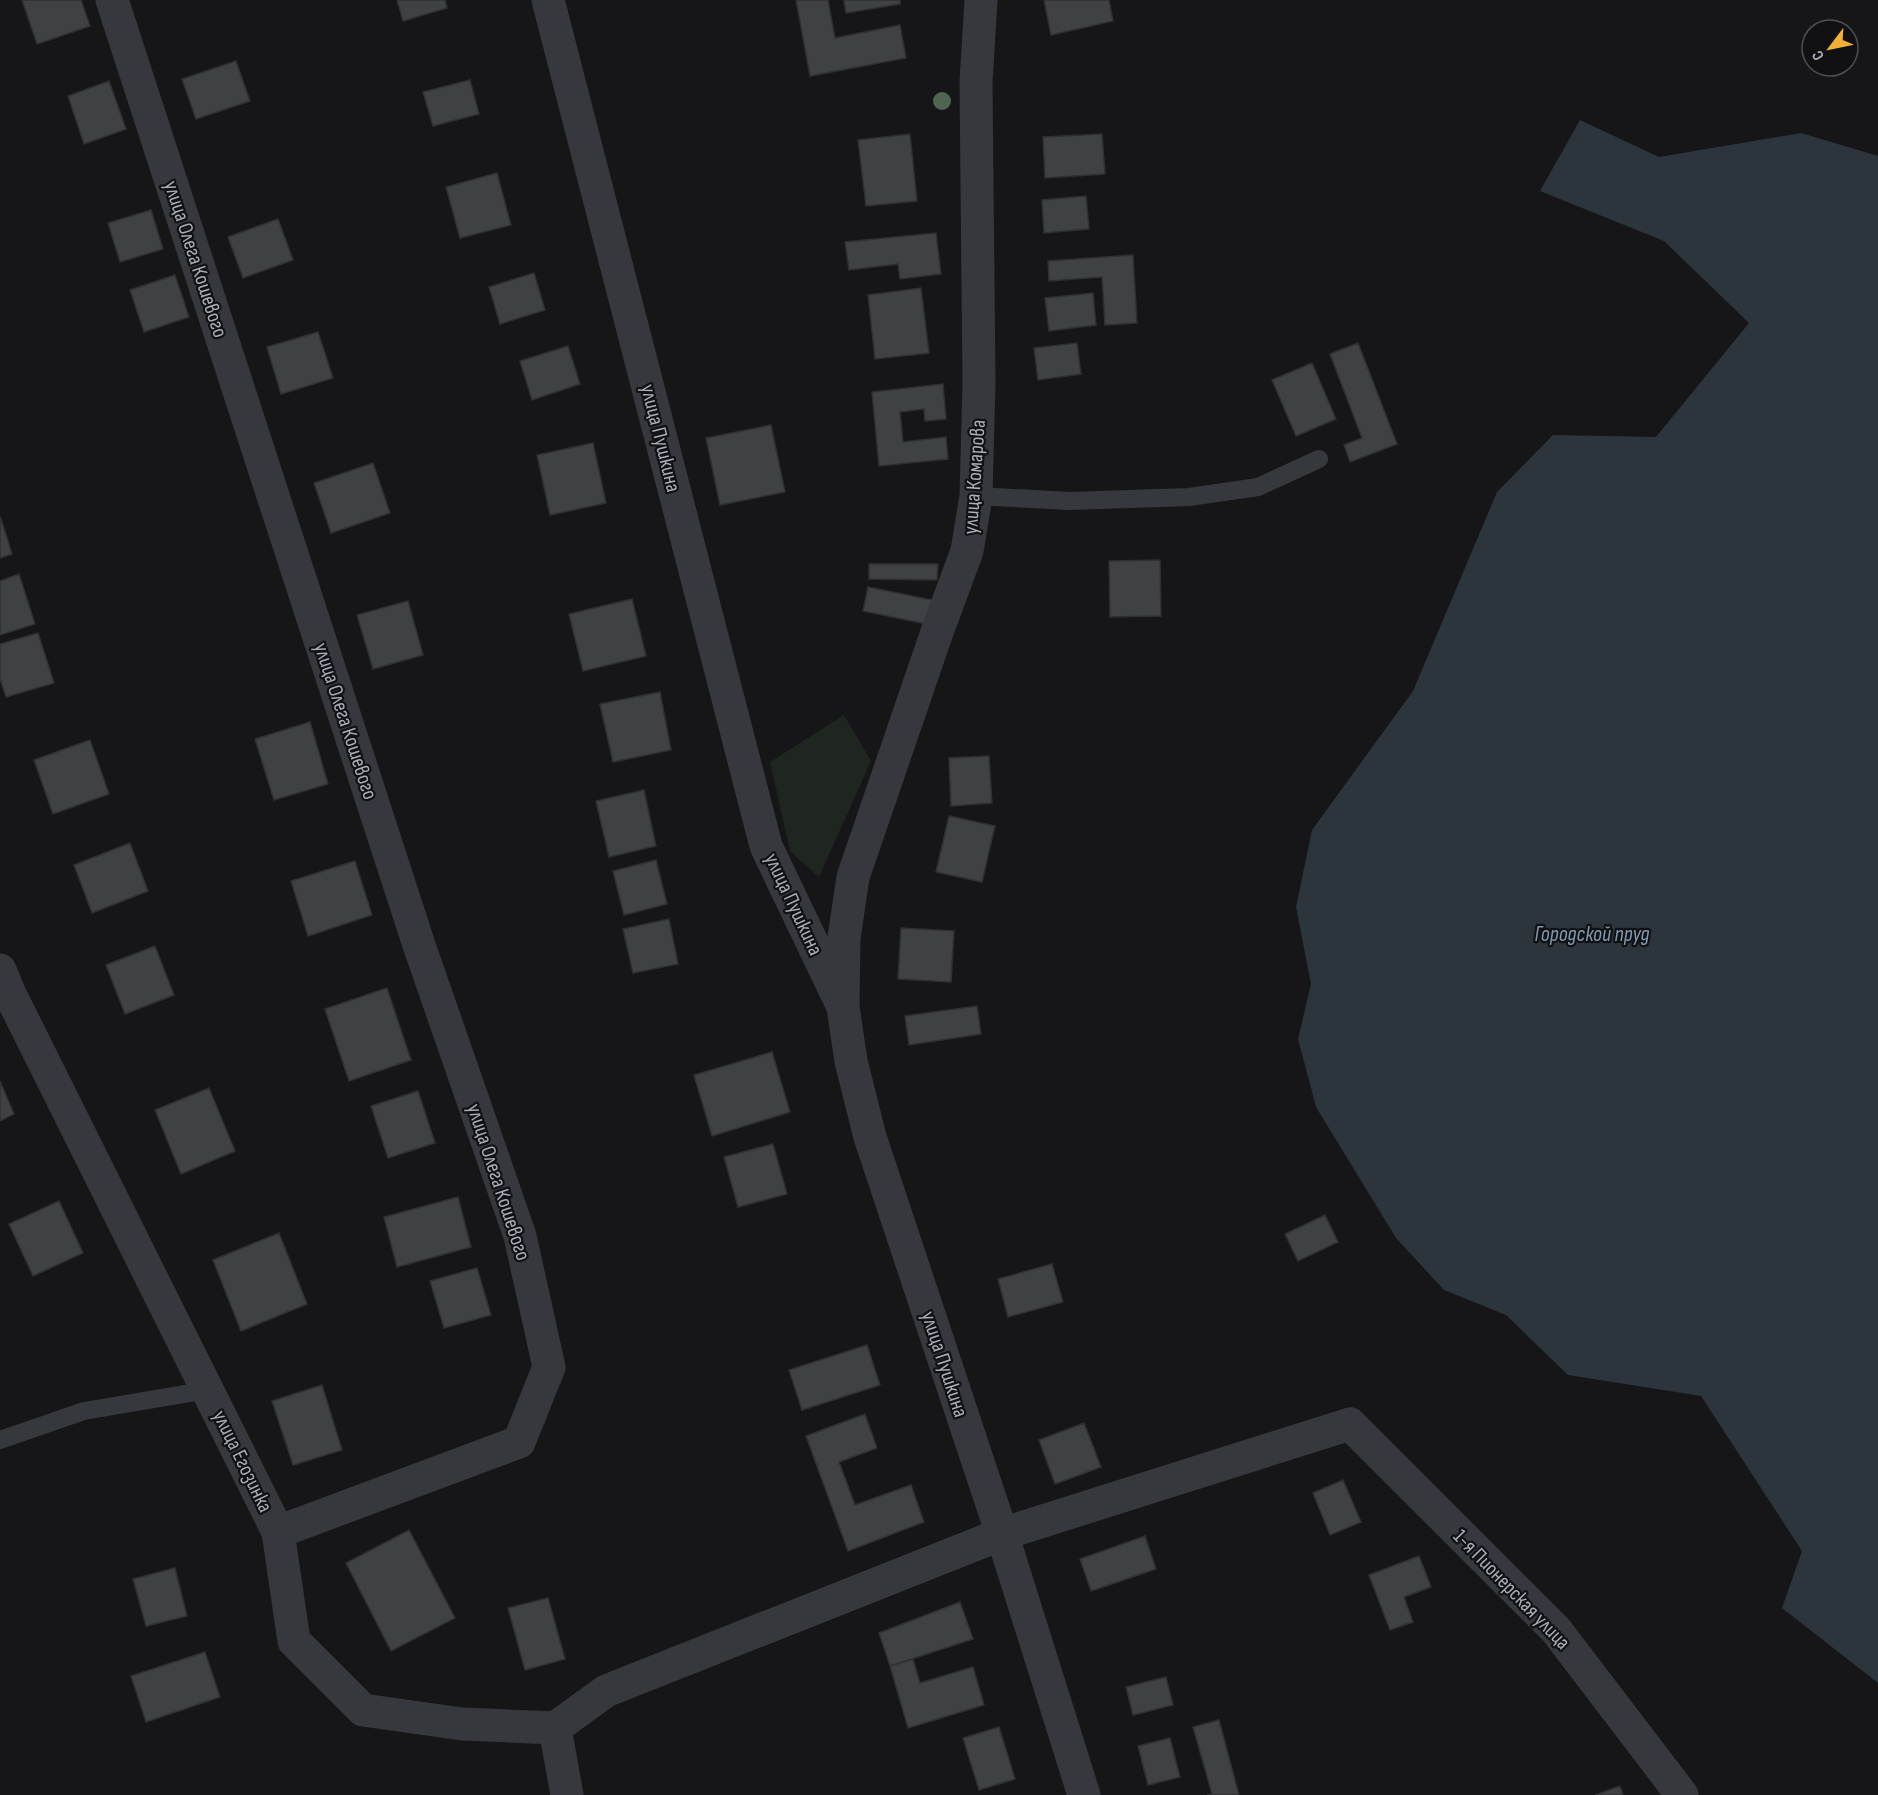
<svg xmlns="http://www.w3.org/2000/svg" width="1878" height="1795" font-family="'Sofia Sans Condensed',sans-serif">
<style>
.green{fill:#1e261f}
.water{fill:#2c353c}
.building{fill:#404145;stroke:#303034;stroke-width:1.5}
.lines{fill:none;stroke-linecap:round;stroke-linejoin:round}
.service{stroke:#37383d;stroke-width:18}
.minor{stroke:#37383d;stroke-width:33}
.tertiary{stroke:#37383d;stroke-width:33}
.tree{fill:#506452}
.labels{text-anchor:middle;stroke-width:4.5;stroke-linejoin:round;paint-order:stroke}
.street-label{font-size:21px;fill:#a8adb8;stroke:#111113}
.water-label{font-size:22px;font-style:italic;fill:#7f9bb3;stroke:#111113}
</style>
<rect width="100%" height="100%" fill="#161618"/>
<path class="green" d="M844,715L871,761L819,877L790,851L770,762Z"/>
<path class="water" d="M1580,120L1659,157L1801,133L1878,156V1683L1782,1608L1802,1551L1701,1396L1568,1375L1506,1315L1444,1290L1396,1238L1316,1107L1298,1039L1311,984L1296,907L1312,830L1413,691L1497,492L1553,435L1656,437L1749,323L1664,241L1540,191Z"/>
<path class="building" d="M22,0H81L90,26L37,44Z
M397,0H445L447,8L403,21Z
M796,0H828L835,38L900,25L906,58L810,76Z
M844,0H900V4L846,13Z
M1044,0H1109L1113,21L1051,35Z
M236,61L250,101L196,119L182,79Z
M470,80L479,114L433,126L423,92Z
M109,81L126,129L84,144L68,96Z
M910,134L917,201L866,206L858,140Z
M1102,134L1105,174L1045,178L1043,137Z
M497,173L511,225L460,238L446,187Z
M1086,196L1089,229L1044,233L1042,200Z
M151,210L163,249L120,262L108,223Z
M278,219L293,260L243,278L228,237Z
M936,233L941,274L900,279L898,264L849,270L845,242Z
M1133,255L1137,323L1105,325L1102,277L1049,281L1048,261Z
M534,273L545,310L500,324L489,287Z
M175,275L189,317L144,332L130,290Z
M921,288L929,353L875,359L868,295Z
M1093,293L1096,325L1049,331L1045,298Z
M318,332L333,378L281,394L267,347Z
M1077,343L1081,374L1038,380L1034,348Z
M1358,343L1397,444L1350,462L1344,445L1362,438L1330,354Z
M568,346L580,384L532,400L520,361Z
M1312,363L1336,419L1296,436L1272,380Z
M943,384L946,419L925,421L924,409L900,412L903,442L946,437L948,459L879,466L872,392Z
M771,425L785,492L720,505L706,438Z
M593,443L606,503L550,515L537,455Z
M373,463L390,513L331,533L314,483Z
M0,516L12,554L0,558Z
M1160,560L1161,616L1110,617L1109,561Z
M869,564H938L937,580L869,579Z
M19,574L35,624L0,635V581Z
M868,587L932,600L927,624L863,611Z
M632,599L646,656L583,671L569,614Z
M408,601L423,655L373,669L357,615Z
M38,633L54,683L6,697L0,679V644Z
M660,692L671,750L613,762L600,704Z
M310,722L328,784L274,800L255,739Z
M90,740L109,794L53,814L34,760Z
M989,756L992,803L951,806L949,758Z
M644,790L656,846L609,857L596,801Z
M949,816L995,826L982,882L936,872Z
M130,843L148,891L92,913L74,865Z
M656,860L667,904L624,915L613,871Z
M355,861L372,915L308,936L291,881Z
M669,919L678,964L633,973L623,929Z
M901,928L954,931L951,982L898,979Z
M155,946L174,995L125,1014L106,965Z
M387,988L411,1060L349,1081L325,1009Z
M977,1006L981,1034L909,1045L905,1016Z
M772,1052L790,1112L712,1136L694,1075Z
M0,1081L14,1114L0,1121Z
M209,1088L235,1151L181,1174L155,1110Z
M418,1091L435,1143L388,1158L371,1106Z
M773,1144L787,1194L738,1207L724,1157Z
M458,1197L471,1247L397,1267L384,1217Z
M59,1201L83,1253L33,1276L9,1224Z
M1325,1215L1338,1242L1298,1261L1285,1234Z
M279,1233L307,1304L241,1331L213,1260Z
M1052,1264L1063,1302L1008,1317L998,1279Z
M477,1268L491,1315L444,1328L430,1281Z
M867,1345L880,1385L802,1410L789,1370Z
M322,1385L342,1450L293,1465L272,1401Z
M865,1414L877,1448L839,1462L855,1505L911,1485L924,1522L848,1551L806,1436Z
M1084,1423L1101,1467L1055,1484L1039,1440Z
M1343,1480L1361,1522L1330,1535L1313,1493Z
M409,1530L455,1618L391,1651L346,1563Z
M1145,1536L1156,1569L1091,1591L1080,1559Z
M1419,1556L1431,1587L1404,1597L1413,1622L1390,1630L1369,1575Z
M175,1568L187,1616L146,1626L133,1579Z
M548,1598L565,1659L525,1670L508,1608Z
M960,1602L973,1639L890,1666L879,1633Z
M205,1652L220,1697L146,1722L131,1676Z
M913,1659L920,1683L973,1667L984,1705L908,1728L890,1666Z
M1166,1677L1173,1705L1133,1715L1126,1687Z
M1219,1720L1239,1795H1207L1212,1794L1193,1727Z
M999,1727L1015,1779L979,1790L963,1738Z
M1170,1738L1180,1777L1148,1785L1138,1746Z
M1620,1786L1623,1795H1595Z"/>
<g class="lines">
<path class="service" d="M976,496L1070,501L1189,497L1258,487L1319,459
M0,1440L84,1411L208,1390"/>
<path class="minor" d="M112,0L419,945L520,1236L549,1367L519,1442L278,1532
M548,0L766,846L843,1007
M0,970L10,994L278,1532L294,1641L363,1710L462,1724L555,1728L567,1795
M555,1728L606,1691L1002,1534L1350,1424L1556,1630L1682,1795"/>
<path class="tertiary" d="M981,0L976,82L979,383L976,496L967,551L937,632L853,877L844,938L843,1007L851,1061L870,1137L1002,1534L1084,1795"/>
</g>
<circle class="tree" cx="942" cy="101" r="9"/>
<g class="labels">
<g class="street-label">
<text transform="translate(196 259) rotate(72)" y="7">улица Олега Кошевого</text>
<text transform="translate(661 438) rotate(76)" y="7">улица Пушкина</text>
<text transform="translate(974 477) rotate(-86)" y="7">улица Комарова</text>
<text transform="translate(346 721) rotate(72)" y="7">улица Олега Кошевого</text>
<text transform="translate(794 904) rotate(65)" y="7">улица Пушкина</text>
<text transform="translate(499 1182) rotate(72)" y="7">улица Олега Кошевого</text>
<text transform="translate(945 1364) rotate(72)" y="7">улица Пушкина</text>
<text transform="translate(243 1461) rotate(64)" y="7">улица Егозинка</text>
<text transform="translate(1512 1589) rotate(46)" y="7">1-я Пионерская улица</text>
</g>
<g class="water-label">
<text x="1592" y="941">Городской пруд</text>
</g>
</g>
<g transform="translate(1830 48) rotate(238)"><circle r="28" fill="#111113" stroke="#4d4f55" stroke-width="1.5"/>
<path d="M0-4.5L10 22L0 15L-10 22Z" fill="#f2b134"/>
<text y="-9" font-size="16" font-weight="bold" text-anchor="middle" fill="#a8adb8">С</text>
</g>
</svg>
